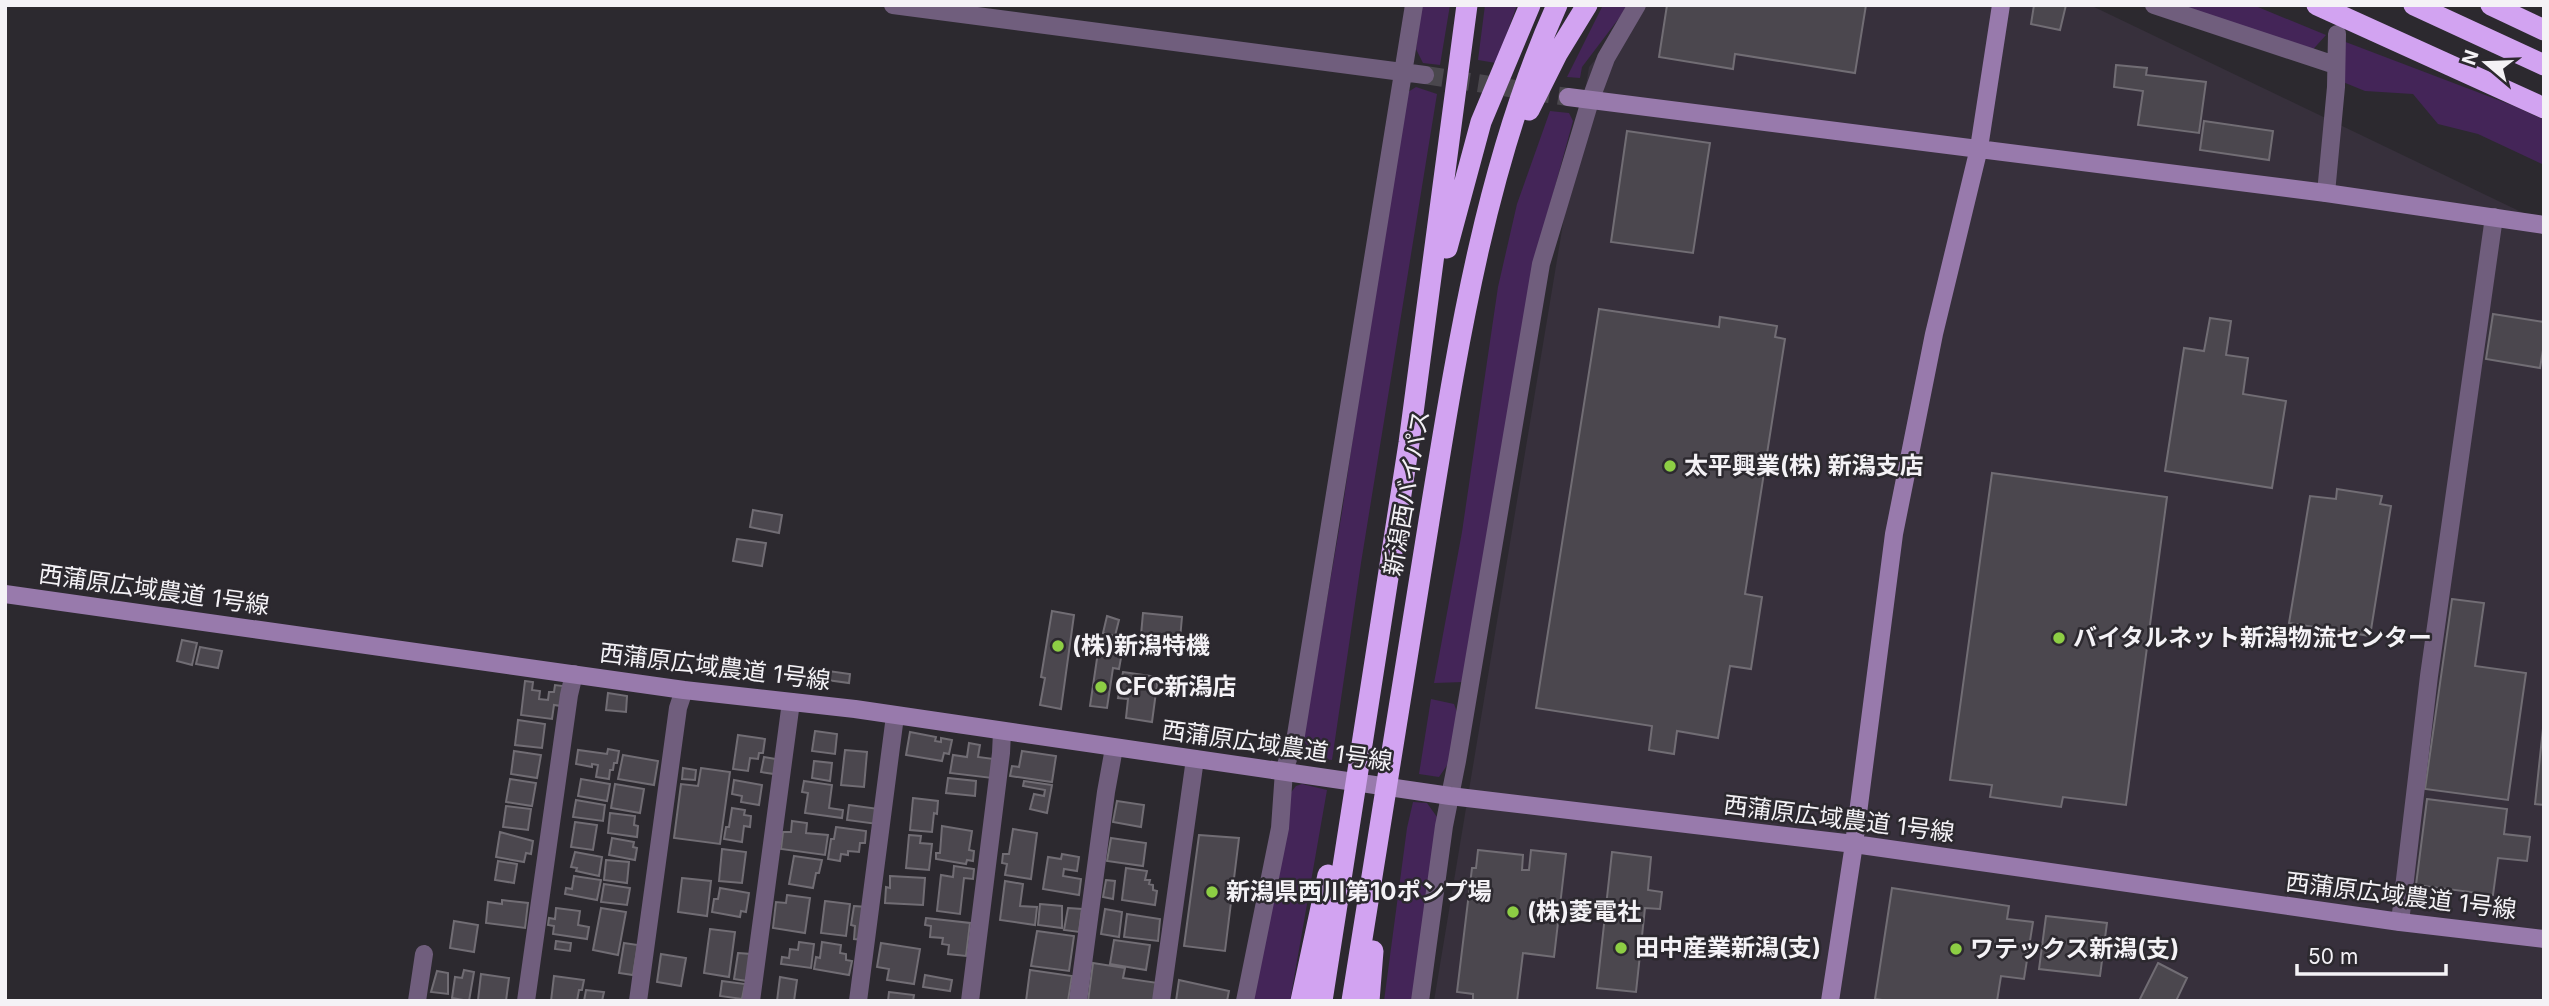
<svg xmlns="http://www.w3.org/2000/svg" width="2549" height="1006" font-family="Inter,'Noto Sans JP',sans-serif">
<style>
.built{fill:#37303c}
.green{fill:#442558}
.building{fill:#4b474e;stroke:#716d74;stroke-width:2}
.lines{fill:none;stroke-linecap:round;stroke-linejoin:round}
.street-tunnel{stroke:#4a474d;stroke-width:18;stroke-dasharray:18 9;stroke-linecap:butt}
.street{stroke:#705e7d;stroke-width:18}
.secondary{stroke:#987aac;stroke-width:18}
.highway{stroke:#d2a3f1;stroke-width:21}
.poi-dot{fill:#8dce44;stroke:#2c292f;stroke-width:2.5}
.labels{text-anchor:middle;stroke-width:5;stroke-linejoin:round;paint-order:stroke}
.poi-label{font-size:24px;font-weight:bold;fill:#f4f2f6;stroke:#2c292f;text-anchor:start}
.street-label{font-size:24px;fill:#f4f2f6;stroke:#2c292f}
</style>
<rect width="100%" height="100%" fill="#2c292f"/>
<path class="built" d="M1641,5H2090L2544,223V1001H1434L1589,67Z"/>
<path class="green" d="M1422,5H1450L1440,65L1423,63L1416,49Z
M1485,5H1517L1496,63L1478,60Z
M1603,5H1629L1582,67L1580,78L1567,77Z
M2163,5H2253L2326,35L2308,55Z
M2343,41L2514,106L2544,120V165L2478,134L2438,124L2413,94L2365,91L2338,80Z
M1416,87L1437,94L1361,563L1332,760L1315,758L1303,739L1342,512L1383,232L1408,92Z
M1550,111L1569,113L1573,121L1536,256L1464,682L1434,683L1462,532L1498,287L1517,204Z
M1431,699L1454,704L1458,715L1452,758L1439,777L1419,774Z
M1302,784L1327,790L1290,1001H1252L1288,796L1296,786Z
M1413,802L1427,803L1437,817L1414,1001H1384L1407,828Z"/>
<path class="building" d="M1667,5H1866L1855,73L1735,54L1733,69L1659,57Z
M2034,5H2066L2060,30L2031,24Z
M2116,65L2147,68L2146,75L2206,82L2199,133L2138,125L2143,91L2114,87Z
M2204,121L2273,131L2269,160L2200,150Z
M1627,131L1710,143L1693,253L1611,242Z
M1599,309L1719,327L1720,317L1777,326L1775,337L1785,339L1745,594L1762,597L1751,669L1730,666L1718,738L1677,731L1674,754L1649,750L1652,726L1536,708Z
M2493,314L2544,322V344L2540,368L2486,359Z
M2210,318L2231,321L2226,355L2248,358L2243,394L2286,401L2272,488L2165,471L2184,348L2204,351Z
M1992,473L2167,497L2126,805L2063,797L2061,807L1990,797L1992,785L1950,780Z
M2337,489L2382,496L2380,504L2391,506L2370,636L2289,623L2310,496L2336,499Z
M753,510L782,515L779,533L750,527Z
M737,539L766,543L762,566L733,561Z
M2452,599L2484,603L2475,666L2526,673L2508,800L2425,789Z
M1052,611L1074,615L1061,709L1040,705L1045,678L1041,677Z
M1143,613L1182,617L1180,639L1141,635Z
M1107,616L1119,620L1115,636L1103,633Z
M1106,639L1124,641L1119,669L1113,668L1107,708L1090,706L1099,645H1105Z
M182,640L197,643L192,665L177,661Z
M200,647L222,651L218,668L196,664Z
M814,669L850,674L849,683L812,678Z
M1123,672L1158,677L1152,722L1126,718L1128,699L1118,698Z
M525,681L533,682L532,690L540,691L539,699L548,700L549,692H554L555,685L563,686L561,706L554,705L552,719L521,715Z
M608,693L627,696L626,712L606,710Z
M2544,719V805L2535,804Z
M518,720L545,724L542,748L515,745Z
M815,731L837,734L835,754L812,751Z
M910,732L936,737L935,741L941,742V738L952,740L949,754L944,753L942,761L906,755Z
M738,735L765,739L763,753H759L758,759L750,758L748,771L733,769Z
M969,743L980,745L978,757L994,759L992,778L950,773L953,755L967,757Z
M608,749L619,751L617,763H614L613,770H610L609,779L596,777L598,765L592,764V767L576,764L578,750L607,754Z
M845,750L867,752L864,787L841,785Z
M514,751L541,755L537,778L511,774Z
M1022,751L1056,756L1052,782L1010,776L1012,766L1019,767Z
M623,755L658,761L654,785L618,779Z
M764,757L776,759L774,774L761,772Z
M814,761L832,763L830,781L812,778Z
M683,768L696,770L695,780L682,779Z
M701,768L730,772L720,844L674,838L681,784L698,786Z
M948,778L976,781L975,796L946,793Z
M510,779L536,783L532,806L506,802Z
M581,779L610,784L607,801L578,796Z
M734,780L762,785L759,805L741,802L742,796L732,794Z
M804,781L832,785L829,808L843,810L842,818L805,813L808,793L802,792Z
M1024,781L1052,785L1047,813L1030,809L1034,794L1044,796L1045,790L1023,786Z
M615,784L644,789L640,813L611,808Z
M913,798L938,801L937,814L934,813L932,832L910,830Z
M2427,799L2507,809L2504,834L2530,837L2527,861L2498,858L2493,895L2416,885Z
M576,800L605,805L603,821L573,817Z
M1117,801L1144,805L1141,827L1113,822Z
M849,805L879,809L877,824L847,820Z
M506,806L531,809L528,830L503,827Z
M732,808L745,810L744,815L751,816L750,827L744,826L742,842L724,839L726,827H729Z
M610,813L635,816L634,825L638,826L637,837L608,833Z
M792,821L807,823L806,833L828,835L825,855L781,849L783,832H791Z
M575,822L597,825L593,850L571,847Z
M942,826L972,831L969,850L974,851L973,861L967,860L966,864L936,859V853H940Z
M836,827L866,831L865,843H860L859,852L848,851V855L841,854L840,861L828,859L831,839H834Z
M1013,829L1037,833L1031,879L1005,875L1007,864L1002,863L1003,854H1009Z
M500,832L533,841L531,854L526,853L524,862L496,857Z
M909,835L921,836L920,843L932,844L929,870L906,868Z
M1199,835L1239,838L1225,951L1184,946Z
M612,838L634,842L633,847L637,848L635,860L609,855Z
M1111,838L1146,843L1143,866L1107,861Z
M722,849L746,852L742,883L719,881Z
M1478,850L1523,855L1522,870H1529L1531,850L1566,854L1554,957L1523,953L1517,1001H1473V994L1457,992L1472,868H1476Z
M575,852L602,857L599,876L576,871L577,868L571,867Z
M1612,852L1651,857L1648,890L1662,892L1660,909L1645,908L1636,992L1597,988Z
M1062,854L1079,857L1077,871L1064,869L1063,876L1081,879L1079,895L1043,889L1048,857L1061,859Z
M794,856L822,860L819,873H816L813,888L789,884Z
M606,860L629,862L627,883L604,880Z
M498,861L517,864L514,883L495,880Z
M954,866L974,869L973,879L964,878L960,914L937,911L941,875L953,877Z
M1126,868L1147,871L1145,880H1150L1149,884L1153,885V890L1157,891L1155,905L1122,900Z
M574,876L601,880L597,900L565,894L566,888L572,889Z
M890,876L925,878L923,905L885,903L886,887L890,888Z
M682,878L711,881L707,916L678,912Z
M1106,880L1115,881L1113,899L1103,897Z
M1005,881L1023,884L1020,906L1037,907L1035,925L1000,920Z
M604,884L630,888L627,905L601,902Z
M720,888L749,893L746,912L741,911L740,917L712,912L714,899H718Z
M1892,888L2009,906L2007,919L2033,922L2024,979L2001,976L1997,1001H1889L1875,999Z
M787,895L810,898L805,933L773,928L776,902L786,903Z
M502,900L528,903L525,928L486,923L488,902L502,904Z
M825,901L850,904L846,936L821,933Z
M1040,904L1062,906V928L1038,925Z
M854,906L867,907L863,940L854,939L855,926L851,925Z
M556,908L580,911L578,925L589,927L587,939L553,934L554,926L548,925L549,918L555,919Z
M601,908L626,912L618,955L593,950Z
M1068,908L1082,909L1079,932L1064,930Z
M1105,909L1122,912L1119,937L1101,934Z
M1127,914L1160,919L1158,941L1124,937Z
M2046,916L2107,923L2100,976L2039,969Z
M926,918L970,923L966,956L948,954L949,945L942,944L943,938L930,937L931,926L925,925Z
M454,921L478,925L474,952L450,948Z
M710,929L735,932L729,977L704,973Z
M1037,931L1074,936L1069,971L1031,966Z
M1114,940L1150,945L1146,970L1110,964Z
M556,941L571,943L570,951L555,949Z
M799,942L814,944L811,968L781,964L782,957L789,958L790,949L798,950Z
M822,942L841,945L840,953L846,954V960L852,961L849,975L814,969L816,957L820,958Z
M624,943L638,945L633,975L619,973Z
M881,943L920,949L914,984L887,980L889,969L877,967Z
M738,953L751,954L747,981L734,979Z
M661,954L686,958L681,986L657,982Z
M1093,963L1125,968L1123,978L1158,983L1155,1001H1088Z
M2158,963L2187,978L2176,1001H2139Z
M464,970L474,972L469,1001L452,998L455,977L462,978Z
M1030,970L1072,976L1068,1001H1026Z
M437,971L448,973V994L431,992Z
M481,974L509,978L506,1001L478,1000Z
M925,975L952,980L950,991L923,987Z
M554,976L584,980L582,990H579L577,1001H551Z
M780,977L797,980L794,1001H777Z
M1179,980L1229,991L1227,1001H1176Z
M722,981L745,984L742,999L720,996Z
M586,990L604,992L602,1001H584Z
M889,992L914,995L913,1001H888Z"/>
<g class="lines">
<path class="street-tunnel" d="M1425,75L1568,97"/>
<path class="street" d="M893,5L1425,75
M2154,5L2335,65
M2326,193L2336,87L2337,34
M2400,922L2429,676L2494,217
M417,1001L424,954
M526,1001L569,695L574,674
M638,1001L678,708L684,690
M751,1001L791,702
M858,1001L895,716
M970,1001L1001,753L1002,732
M1078,1001L1106,792L1114,748
M1161,1001L1195,759
M1245,1001L1280,828L1284,771L1296,735L1414,5
M1420,1001L1444,826L1457,761L1541,264L1590,101L1606,58L1637,5"/>
<path class="secondary" d="M1568,97L2326,193L2544,225
M5,594L684,690L855,709L1450,796L1854,844L2400,922L2544,939
M1830,1001L1854,844L1894,534L1934,334L1979,148L2001,5"/>
<path class="highway" d="M2317,5L2544,108
M2414,5L2544,65
M2491,5L2544,30
M1529,110L1557,54L1587,5
M1447,248L1481,122L1530,5
M1301,1001L1328,875
M1322,1001L1409,443L1467,5
M1352,1001C1378,841 1403,681 1429,521C1457,349 1485,165 1557,5
M1369,1001L1373,951"/>
</g>
<g class="poi-dot">
<circle cx="1670" cy="466" r="7"/>
<circle cx="2059" cy="638" r="7"/>
<circle cx="1058" cy="646" r="7"/>
<circle cx="1101" cy="687" r="7"/>
<circle cx="1212" cy="892" r="7"/>
<circle cx="1513" cy="912" r="7"/>
<circle cx="1621" cy="948" r="7"/>
<circle cx="1956" cy="949" r="7"/>
</g>
<g class="labels">
<g class="poi-label">
<text x="1684" y="474">太平興業(株) 新潟支店</text>
<text x="2073" y="646">バイタルネット新潟物流センター</text>
<text x="1072" y="654">(株)新潟特機</text>
<text x="1115" y="695">CFC新潟店</text>
<text x="1226" y="900">新潟県西川第10ポンプ場</text>
<text x="1527" y="920">(株)菱電社</text>
<text x="1635" y="956">田中産業新潟(支)</text>
<text x="1970" y="957">ワテックス新潟(支)</text>
</g>
<g class="street-label">
<text transform="translate(1407 493) rotate(-80)" y="8">新潟西バイパス</text>
<text transform="translate(154 590) rotate(8)" y="8">西蒲原広域農道 1号線</text>
<text transform="translate(715 667) rotate(7)" y="8">西蒲原広域農道 1号線</text>
<text transform="translate(1277 746) rotate(8)" y="8">西蒲原広域農道 1号線</text>
<text transform="translate(1839 819) rotate(7)" y="8">西蒲原広域農道 1号線</text>
<text transform="translate(2401 896) rotate(7)" y="8">西蒲原広域農道 1号線</text>
</g>
</g>
<rect width="2549" height="1006" fill="none" stroke="#f4f2f6" stroke-width="14"/>
<g transform="translate(2486 63) rotate(289)" stroke="#2c292f" stroke-width="5" paint-order="stroke">
<path d="M0-5L12 26L0 18L-12 26Z" fill="#f4f2f6"/>
<text y="-10" font-size="19" font-weight="bold" text-anchor="middle" fill="#f4f2f6">N</text>
</g>
<path d="M2297 964v10h149v-10" fill="none" stroke="#f4f2f6" stroke-width="3.5"/>
<text x="2308" y="964" font-size="21" fill="#f4f2f6" stroke="#2c292f" stroke-width="5" paint-order="stroke">50 m</text>
</svg>
